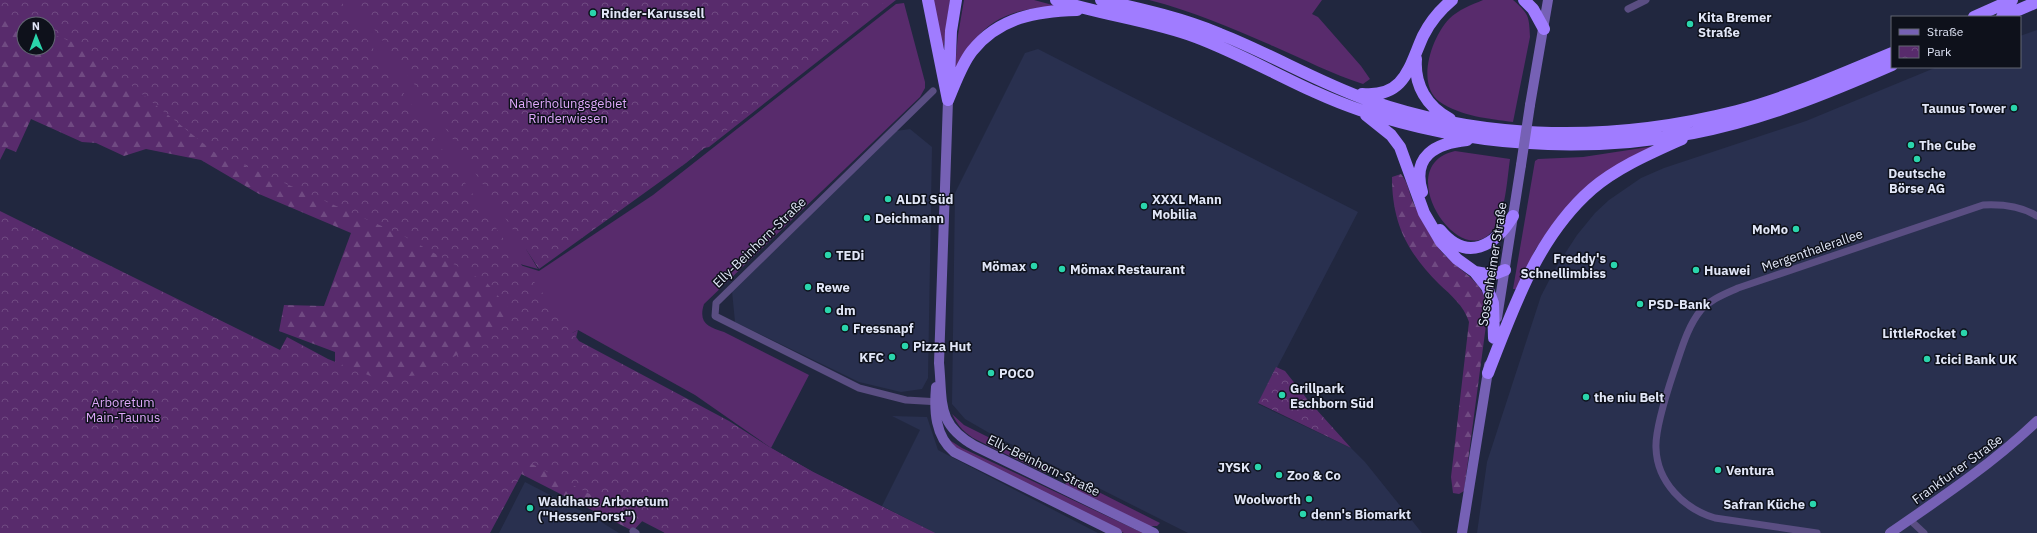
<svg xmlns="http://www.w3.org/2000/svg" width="2037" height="533" font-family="'IBM Plex Sans',sans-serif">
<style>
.built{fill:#29304f}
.green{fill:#582b6c}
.forest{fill:url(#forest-firs);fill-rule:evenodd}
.park{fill:url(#park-crowns)}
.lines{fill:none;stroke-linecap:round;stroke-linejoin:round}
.street{stroke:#5a4e82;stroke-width:7}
.secondary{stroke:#7661b5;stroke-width:10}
.highway{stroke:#a07cff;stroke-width:12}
.secondary-bridge{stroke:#7661b5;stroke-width:10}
.poi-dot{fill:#2ad5ac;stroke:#0e111b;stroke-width:1.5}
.labels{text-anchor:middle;stroke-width:3;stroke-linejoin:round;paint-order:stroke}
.poi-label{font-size:13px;font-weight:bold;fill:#e1e6f7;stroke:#0e111b;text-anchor:start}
.park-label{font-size:13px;fill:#dea8fa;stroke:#0e111b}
.street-label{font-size:13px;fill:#e1e6f7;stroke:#0e111b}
</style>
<defs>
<pattern id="forest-firs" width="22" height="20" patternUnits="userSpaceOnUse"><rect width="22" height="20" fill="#582b6c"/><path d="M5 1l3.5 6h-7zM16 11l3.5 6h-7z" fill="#704a82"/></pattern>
<pattern id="park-crowns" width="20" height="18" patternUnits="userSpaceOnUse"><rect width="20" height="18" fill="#582b6c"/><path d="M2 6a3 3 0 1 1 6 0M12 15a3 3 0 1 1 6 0" fill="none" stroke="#704a82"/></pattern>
</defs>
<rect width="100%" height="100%" fill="#21273f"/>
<path class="built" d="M2037,30V533H1477L1487,462L1541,296L1555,269L1577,235L1595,213L1609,200L1641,178L1664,168L1806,121L1937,67H2020V36Z
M1038,49L1358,212L1258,404L1351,448L1365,462L1422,533H1188L991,434L965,419L952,404L955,193L1025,53Z
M910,129L932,147L928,378L922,389L901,392L859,382L735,322L732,291L896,131Z
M892,416L927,417L938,450L1098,533H935L882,506L920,430Z
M525,482L593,517L619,533H499Z"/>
<path class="green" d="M291,0H896L709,147L693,151L526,249L538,269L494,257L539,271L653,195L896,4L904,3L925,82V88L920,97L704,304C698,323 708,327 724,332L809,375L771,448L695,395L578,330L534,352Z
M932,0H950L943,51Z
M964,0H1034L1060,7C1026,7 995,13 973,42C965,52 960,66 954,77L958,35Z
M1149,0H1322L1312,14L1318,17L1361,66L1370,79L1363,84C1332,74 1303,59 1273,46C1232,28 1192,11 1149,0Z
M1483,0H1513C1529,14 1529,16 1530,37L1513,122C1490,119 1460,116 1440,102C1415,84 1432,37 1449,19C1458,10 1471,5 1483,0Z
M1655,146L1589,185L1560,214L1535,250L1518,289H1513L1535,161L1538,159L1583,157Z
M1455,151L1510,159C1507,180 1506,208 1495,227C1463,279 1388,166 1455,151Z
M952,414L964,425L1052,469L1045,473L977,440C965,434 958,426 952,414Z
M942,433L951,441L962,448L1143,533H1124L957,450Z
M1063,474L1160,523L1157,526H1149L1066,485Z"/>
<path class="forest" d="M0,3L59,26L499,288L535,352L578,330L571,358L771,448L813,472L935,533H665L647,516L633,531L335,379V352L279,331L284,305L324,306L351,233L259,194L201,160L146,149L124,156L96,143L82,142L31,119L16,152L6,148L0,160ZM24,24H48V48H24Z
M1401,174C1408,182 1409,193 1413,202C1421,218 1429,235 1440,250C1459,273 1483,277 1488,310L1464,491L1459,494L1453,493L1451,477L1469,322C1464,306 1451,295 1439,284C1407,252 1392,223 1392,177Z"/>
<path class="park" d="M0,0H340L520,263L579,341L729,421L771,448L813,472L935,533H665L528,462L490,533H0V211L280,350L287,337L328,359L378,379L420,375L468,349L512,312L487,283L402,235L214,152L81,45L48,33V24L24,25L0,15Z
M353,0H887L686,163L539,269L436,114Z
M1276,367L1285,371L1307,399L1351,448L1258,403Z"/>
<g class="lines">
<path class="street" d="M1628,9L1646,0
M933,91L716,303L715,316L859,388L906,400L940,402
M1909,519L1924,533
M633,531L636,533
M1817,533L1715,518C1684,509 1657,482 1656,448C1655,431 1668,389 1674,371C1681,351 1687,327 1701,310C1711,299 1725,294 1738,288L1983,205C2002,204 2021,206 2037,216"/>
<path class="secondary" d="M948,100L939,363C943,403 936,424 975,446L1154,533
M1530,105L1548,0
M1497,318L1521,165
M936,387C934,411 935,436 954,452L1117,533
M1462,533L1489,365
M1890,533C1941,498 1992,464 2037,421"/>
<path class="highway" d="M928,0L948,100
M1056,0C1102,15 1150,20 1196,37C1252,58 1303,91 1360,110C1467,146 1582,154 1693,133C1762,120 1828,93 1892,65
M1101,0C1141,9 1182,18 1220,34C1271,54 1317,82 1368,100C1487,142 1615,142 1737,111C1790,97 1841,74 1892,53
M1524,0L1533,9L1544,29
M1974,17L2012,0
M2002,17L2037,2
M1416,59C1414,85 1427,107 1450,119
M949,79L951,31L956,0
M1362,94C1405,98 1409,67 1423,36C1430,22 1440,10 1452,0
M948,100C955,84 961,65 972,51C999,17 1037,11 1077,10
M1366,115L1391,135L1400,147L1424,213L1441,242L1457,259L1475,272L1487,287L1493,303L1494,338
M1422,192C1411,156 1436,143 1467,140
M1440,230C1467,263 1495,246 1513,216
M1475,272L1492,275L1505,270
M1488,373C1514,307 1537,237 1592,189C1618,167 1651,153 1682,139"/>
<path class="secondary-bridge" d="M1521,165L1530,105"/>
</g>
<g class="poi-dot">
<circle cx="593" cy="13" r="4"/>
<circle cx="1690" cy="24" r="4"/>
<circle cx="2014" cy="108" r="4"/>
<circle cx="1911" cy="145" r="4"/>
<circle cx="1917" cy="159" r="4"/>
<circle cx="888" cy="199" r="4"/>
<circle cx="1144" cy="206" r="4"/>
<circle cx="867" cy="218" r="4"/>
<circle cx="1796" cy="229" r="4"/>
<circle cx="828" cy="255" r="4"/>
<circle cx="1614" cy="265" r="4"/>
<circle cx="1034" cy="266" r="4"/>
<circle cx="1062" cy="269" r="4"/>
<circle cx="1696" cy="270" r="4"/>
<circle cx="808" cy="287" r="4"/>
<circle cx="1640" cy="304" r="4"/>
<circle cx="828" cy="310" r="4"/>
<circle cx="845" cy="328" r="4"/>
<circle cx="1964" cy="333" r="4"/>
<circle cx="905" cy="346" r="4"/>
<circle cx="892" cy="357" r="4"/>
<circle cx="1927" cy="359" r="4"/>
<circle cx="991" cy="373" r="4"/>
<circle cx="1282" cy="395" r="4"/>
<circle cx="1586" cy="397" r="4"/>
<circle cx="1258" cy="467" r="4"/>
<circle cx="1718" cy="470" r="4"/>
<circle cx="1279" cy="475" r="4"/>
<circle cx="1309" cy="499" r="4"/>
<circle cx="1813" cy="504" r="4"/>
<circle cx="530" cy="508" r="4"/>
<circle cx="1303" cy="514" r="4"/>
</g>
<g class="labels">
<g class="poi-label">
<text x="601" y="18">Rinder-Karussell</text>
<text x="1698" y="22">Kita Bremer<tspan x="1698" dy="15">Straße</tspan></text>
<text x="2006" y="113" text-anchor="end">Taunus Tower</text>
<text x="1919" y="150">The Cube</text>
<text x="1917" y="178" text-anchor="middle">Deutsche<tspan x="1917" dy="15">Börse AG</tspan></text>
<text x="896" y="204">ALDI Süd</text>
<text x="1152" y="204">XXXL Mann<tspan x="1152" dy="15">Mobilia</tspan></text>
<text x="875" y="223">Deichmann</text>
<text x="1788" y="234" text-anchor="end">MoMo</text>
<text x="836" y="260">TEDi</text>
<text x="1606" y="263" text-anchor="end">Freddy's<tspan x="1606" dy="15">Schnellimbiss</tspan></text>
<text x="1026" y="271" text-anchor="end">Mömax</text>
<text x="1070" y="274">Mömax Restaurant</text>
<text x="1704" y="275">Huawei</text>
<text x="816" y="292">Rewe</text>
<text x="1648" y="309">PSD-Bank</text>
<text x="836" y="315">dm</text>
<text x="853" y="333">Fressnapf</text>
<text x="1956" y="338" text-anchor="end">LittleRocket</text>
<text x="913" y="351">Pizza Hut</text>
<text x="884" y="362" text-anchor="end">KFC</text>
<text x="1935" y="364">Icici Bank UK</text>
<text x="999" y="378">POCO</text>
<text x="1290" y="393">Grillpark<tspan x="1290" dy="15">Eschborn Süd</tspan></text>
<text x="1594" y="402">the niu Belt</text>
<text x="1250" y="472" text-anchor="end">JYSK</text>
<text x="1726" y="475">Ventura</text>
<text x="1287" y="480">Zoo &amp; Co</text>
<text x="1301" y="504" text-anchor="end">Woolworth</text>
<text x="538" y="506">Waldhaus Arboretum<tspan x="538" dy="15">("HessenForst")</tspan></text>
<text x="1805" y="509" text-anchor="end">Safran Küche</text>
<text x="1311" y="519">denn's Biomarkt</text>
</g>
<g class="park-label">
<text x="568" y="108">Naherholungsgebiet<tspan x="568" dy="15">Rinderwiesen</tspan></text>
<text x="123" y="407">Arboretum<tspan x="123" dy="15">Main-Taunus</tspan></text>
</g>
<g class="street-label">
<text transform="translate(759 242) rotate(-44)" y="5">Elly-Beinhorn-Straße</text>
<text transform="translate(1812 250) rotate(-19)" y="5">Mergenthalerallee</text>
<text transform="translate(1492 264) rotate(-81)" y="5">Sossenheimer Straße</text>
<text transform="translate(1044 465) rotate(26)" y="5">Elly-Beinhorn-Straße</text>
<text transform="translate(1957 469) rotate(-36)" y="5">Frankfurter Straße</text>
</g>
</g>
<rect x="1891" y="16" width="130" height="52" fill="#0e111b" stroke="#626673"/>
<rect x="1899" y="29" width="20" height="6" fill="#7661b5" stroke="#626673"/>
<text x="1927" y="36" font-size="12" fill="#e1e6f7">Straße</text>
<rect x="1899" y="46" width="20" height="12" fill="url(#park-crowns)" stroke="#626673"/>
<text x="1927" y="56" font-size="12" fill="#e1e6f7">Park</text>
<g transform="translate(36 36) rotate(359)"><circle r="19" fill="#0e111b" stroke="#626673"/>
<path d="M0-3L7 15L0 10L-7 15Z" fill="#2ad5ac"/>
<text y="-6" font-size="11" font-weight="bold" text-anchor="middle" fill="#e1e6f7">N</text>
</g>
</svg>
